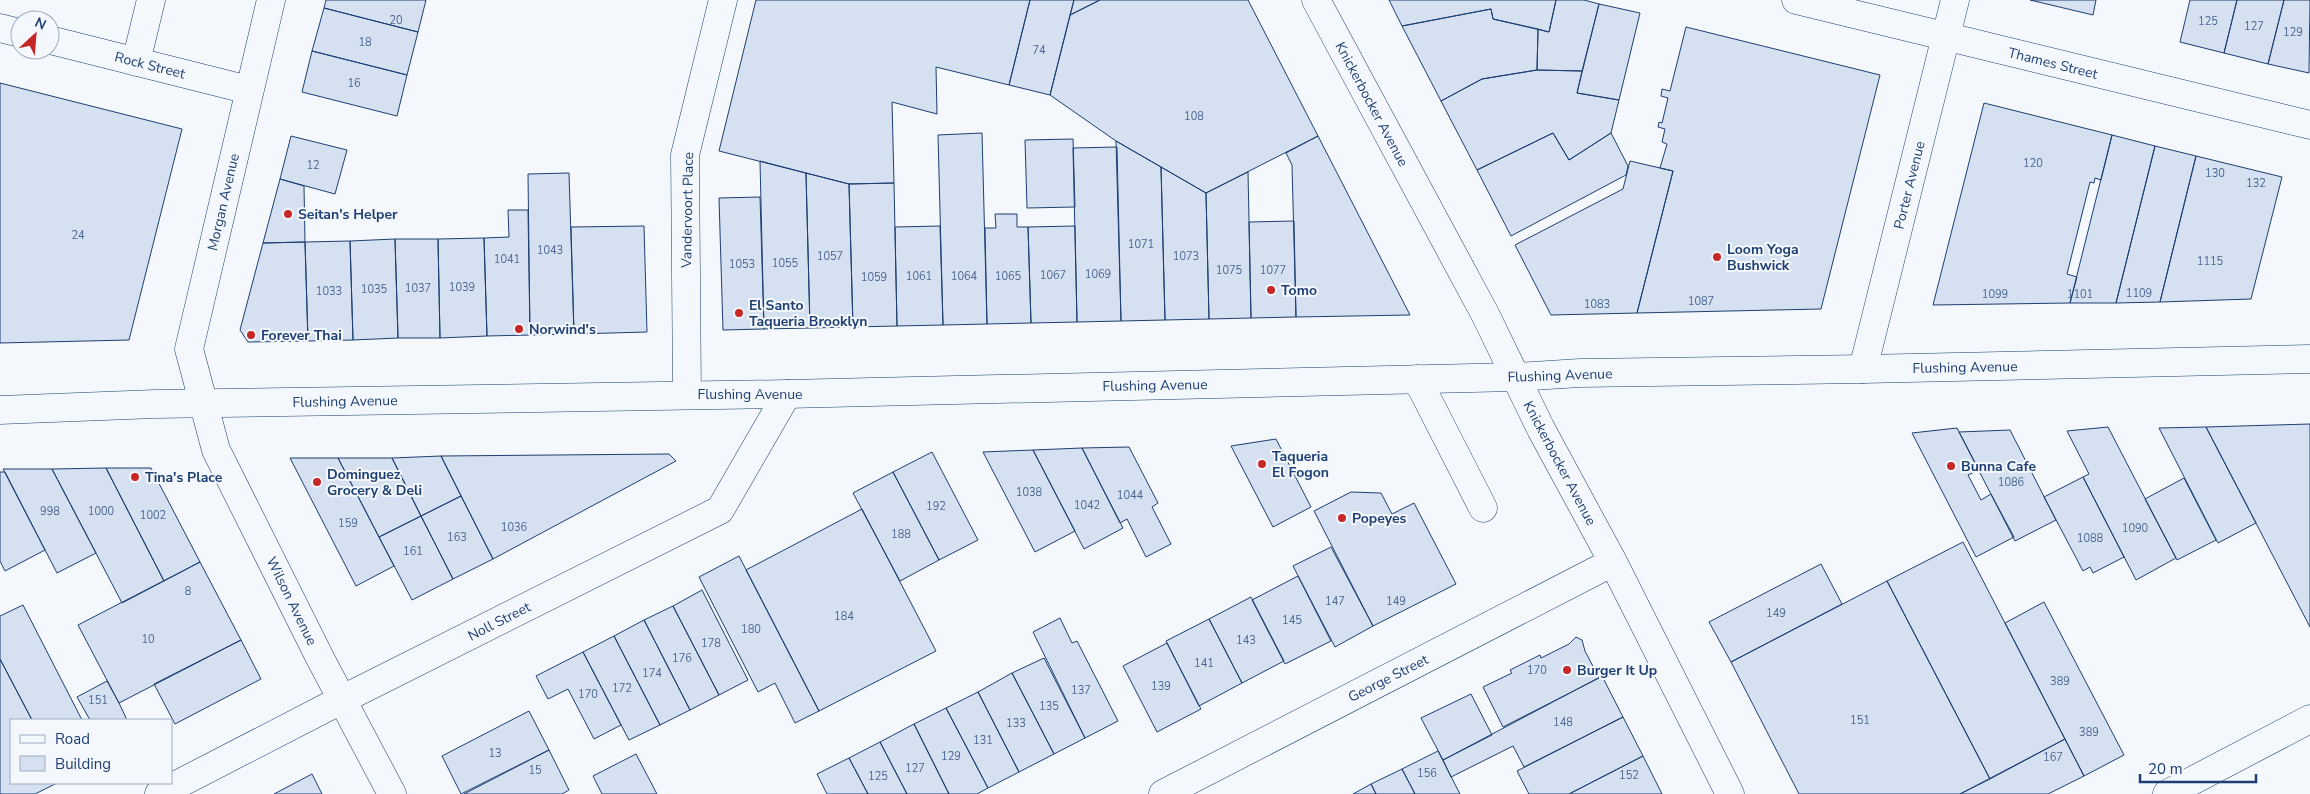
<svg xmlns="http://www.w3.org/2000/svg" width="2310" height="794" font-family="'Nunito Sans',sans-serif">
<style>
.building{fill:#d5e0f0;stroke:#1d3f73}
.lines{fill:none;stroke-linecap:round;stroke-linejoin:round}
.minor-casing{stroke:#1d3f73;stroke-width:29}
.major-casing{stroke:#1d3f73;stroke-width:29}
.minor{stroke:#f4f7fb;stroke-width:28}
.major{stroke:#f4f7fb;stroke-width:28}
.poi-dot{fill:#c62828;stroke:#f4f7fb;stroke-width:2}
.labels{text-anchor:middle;stroke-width:4;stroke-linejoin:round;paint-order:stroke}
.number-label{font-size:11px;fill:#4b6792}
.street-label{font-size:14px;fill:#1d3f73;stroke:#f4f7fb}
.poi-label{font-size:14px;font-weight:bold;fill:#1d3f73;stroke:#f4f7fb;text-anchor:start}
</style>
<rect width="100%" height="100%" fill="#f4f7fb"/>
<path class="building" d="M326,0H426L418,32L324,8Z
M756,0H1030L1009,85L936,67L937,114L892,102L894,183L849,184L719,151Z
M1030,0H1074L1050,95L1009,85Z
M1074,0H1100L1070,15Z
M1100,0H1248L1318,136L1206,193L1116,141L1050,95L1070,15Z
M1389,0H1556L1549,32L1493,19L1491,9L1402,26Z
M1556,0H1584L1599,4L1582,71L1537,70L1538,29L1549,32Z
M2030,0H2096L2093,15Z
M2190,0H2237L2224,53L2180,42Z
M2237,0H2284L2268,64L2224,53Z
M2284,0H2310L2309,73L2268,64Z
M1599,4L1640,13L1619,100L1577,93Z
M324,8L418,32L407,75L312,51Z
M1491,9L1493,19L1538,29L1537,70L1482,79L1441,101L1402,26Z
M1686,27L1880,75L1821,309L1637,313L1673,171L1660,168L1667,144L1662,142L1665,129L1658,127L1659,122L1662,123L1668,98L1661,96L1662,89L1670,91Z
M312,51L407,75L397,116L302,92Z
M1537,70L1582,71L1577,93L1619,100L1611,133L1569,160L1553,133L1477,170L1441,101L1482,79Z
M0,83L182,129L129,340L0,343Z
M1984,103L2112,135L2101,180L2095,178L2094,183L2090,182L2067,274L2077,277L2070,303L1933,305Z
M982,133L987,324L943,325L938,135Z
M1553,133L1569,160L1611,133L1628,166L1626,175L1511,236L1477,170Z
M2112,135L2155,146L2116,303H2070Z
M291,136L347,150L335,194L280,179Z
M1318,136L1410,315L1296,317L1292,165L1286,153Z
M1073,139L1075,207L1027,208L1025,140Z
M1116,141L1161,167L1165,320L1121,321Z
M2155,146L2196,156L2160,302L2116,303Z
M1117,147L1121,321L1077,322L1073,148Z
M2196,156L2282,177L2251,299L2160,302Z
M760,161L806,173L810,328L764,329Z
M1630,161L1673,171L1637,313L1551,315L1515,245L1623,189Z
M1161,167L1206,193L1209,319L1165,320Z
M1248,172L1251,318L1209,319L1206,193Z
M569,173L574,334L530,335L528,174Z
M806,173L849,184L853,327L810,328Z
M280,179L304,186L305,242L263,243Z
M894,183L897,326L853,327L849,184Z
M760,197L764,329L723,330L719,198Z
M508,210H528L530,335L487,336L484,238L509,237Z
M995,214H1017V227H1028L1031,323L987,324L985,228H996Z
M1294,221L1296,317L1251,318L1249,222Z
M644,226L647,332L574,334L571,227Z
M940,226L943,325L897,326L895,227Z
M1075,226L1077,322L1031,323L1028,227Z
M484,238L487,336L440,338L438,239Z
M395,239L398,338L353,340L350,241Z
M395,239H438L440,338H398Z
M350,241L353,340L308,341L305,242Z
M305,242L308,341L248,342L240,330L263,243Z
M2310,424V627L2206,427Z
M2108,427L2176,558L2136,580L2083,477L2089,474L2067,431Z
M2206,427L2256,523L2218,543L2159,428Z
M1957,428L1979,470L1968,475L1981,500L1991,494L2014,537L1976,557L1912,433Z
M2010,430L2056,520L2015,541L1959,432Z
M1276,439L1311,507L1273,527L1231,446Z
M1129,447L1158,503L1152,507L1171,544L1146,557L1127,519L1120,523L1082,448Z
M1082,448L1123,528L1084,549L1033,450Z
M1033,450L1075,531L1035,552L983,452Z
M932,452L978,540L939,560L893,472Z
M669,454L676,461L493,559L441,456Z
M441,456L461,496L421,516L392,458Z
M290,458H338L394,566L356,586Z
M338,458H392L421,516L379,537Z
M106,468L164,581L122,603L52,469Z
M106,468H151L200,562L164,581Z
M3,469H52L96,553L57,573Z
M0,472H5L45,550L5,571L0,561Z
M893,472L939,560L900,581L853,493Z
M2083,477L2124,557L2093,573L2090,567L2083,571L2044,497Z
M2184,478L2216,540L2177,560L2145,499Z
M1351,492L1381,493L1392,514L1414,503L1456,584L1373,626L1314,511Z
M461,496L493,559L453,579L421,516Z
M862,509L936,651L819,711L746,570Z
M421,516L453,579L412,600L379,537Z
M1963,542L2065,739L1990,779L1887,581Z
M1331,547L1373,626L1335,647L1293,566Z
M739,556L819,711L795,723L775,683L758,692L699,577Z
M200,562L241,640L119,703L78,625Z
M1821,564L1842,604L1731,662L1709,622Z
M1298,576L1331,641L1285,664L1252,600Z
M1887,581L1990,779L1960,794H1799L1731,662Z
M702,590L748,680L719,695L673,606Z
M1251,597L1284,661L1242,683L1209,619Z
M2044,602L2124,755L2084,776L2005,623Z
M23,605L82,720H32L0,659V616Z
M673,606L719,695L690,710L644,620Z
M1060,618L1072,643L1077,641L1118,721L1085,738L1033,632Z
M1209,619L1242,683L1199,706L1166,641Z
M644,620L690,710L660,725L614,636Z
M614,636L660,725L629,740L583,652Z
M1576,637L1582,640L1585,651L1599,678L1503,727L1483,687L1512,673L1510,670L1540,655L1541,658L1569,644Z
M241,640L261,679L175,724L154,684Z
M1167,643L1201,709L1157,732L1123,666Z
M583,652L621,725L594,739L568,689L548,699L536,676Z
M1044,658L1085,738L1054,754L1012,673Z
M0,659L32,720H11V783H57L35,794H0Z
M1012,673L1054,754L1019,772L978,692Z
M1602,676L1623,717L1524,767L1513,746L1451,777L1443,760Z
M107,681L119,703L127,720H90L77,697Z
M978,692L1019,772L988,788L946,708Z
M1471,694L1492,735L1443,760L1421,718Z
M946,708L988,788L977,794H949L914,724Z
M529,711L549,750L461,794L442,756Z
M1623,717L1643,756L1569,794H1529L1517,771Z
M914,724L949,794H907L880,742Z
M2065,739L2084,776L2048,794H1960Z
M880,742L907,794H868L849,758Z
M549,750L569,790L562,794H464Z
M1438,751L1460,794H1415L1402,769Z
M636,754L657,794H602L593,776Z
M1643,756L1662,794H1569Z
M849,758L868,794H827L817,774Z
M1402,769L1415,794H1376L1371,784Z
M312,774L322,794H274Z
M1371,784L1376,794H1353Z"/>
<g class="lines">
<defs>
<path id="minor" d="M271,0L189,349L216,450L320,658L392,794
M1316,0L1485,314L1541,429L1613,562L1730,794
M1796,0L2310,125
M0,28L20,33
M50,40L249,90
M136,62L151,0
M1863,369L1955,0
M1417,379L1483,508
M687,394L685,155L723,0
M159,794L343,699L720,510L787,394
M1163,794L1613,562
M2167,794L2310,719"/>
<path id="major" d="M0,410L155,404L787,394L1515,377L1580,373L1863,369L2310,359"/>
</defs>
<use href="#minor" class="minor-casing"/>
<use href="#major" class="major-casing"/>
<use href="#minor" class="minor"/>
<use href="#major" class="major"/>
</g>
<g class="poi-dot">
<circle cx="288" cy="214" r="5"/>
<circle cx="1717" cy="257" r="5"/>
<circle cx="1271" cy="290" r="5"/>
<circle cx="739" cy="313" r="5"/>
<circle cx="519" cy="329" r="5"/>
<circle cx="251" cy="335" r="5"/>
<circle cx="1262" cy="464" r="5"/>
<circle cx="1951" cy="466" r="5"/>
<circle cx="135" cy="477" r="5"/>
<circle cx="317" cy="482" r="5"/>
<circle cx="1342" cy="518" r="5"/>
<circle cx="1567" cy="670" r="5"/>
</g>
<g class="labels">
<g class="number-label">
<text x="396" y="24">20</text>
<text x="2208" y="25">125</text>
<text x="2254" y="30">127</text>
<text x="2293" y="36">129</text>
<text x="365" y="46">18</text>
<text x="1039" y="54">74</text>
<text x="354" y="87">16</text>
<text x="1194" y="120">108</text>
<text x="2033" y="167">120</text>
<text x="313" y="169">12</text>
<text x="2215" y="177">130</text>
<text x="2256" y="187">132</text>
<text x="78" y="239">24</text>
<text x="1141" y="248">1071</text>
<text x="550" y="254">1043</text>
<text x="830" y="260">1057</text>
<text x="1186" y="260">1073</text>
<text x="507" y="263">1041</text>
<text x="2210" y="265">1115</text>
<text x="785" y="267">1055</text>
<text x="742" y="268">1053</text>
<text x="1229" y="274">1075</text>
<text x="1273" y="274">1077</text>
<text x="1098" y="278">1069</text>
<text x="1053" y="279">1067</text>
<text x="919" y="280">1061</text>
<text x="964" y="280">1064</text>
<text x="1008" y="280">1065</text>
<text x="874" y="281">1059</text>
<text x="462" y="291">1039</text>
<text x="418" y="292">1037</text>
<text x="374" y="293">1035</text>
<text x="329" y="295">1033</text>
<text x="2139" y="297">1109</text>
<text x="1995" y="298">1099</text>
<text x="2080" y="298">1101</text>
<text x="1701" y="305">1087</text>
<text x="1597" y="308">1083</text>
<text x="2011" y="486">1086</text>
<text x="1029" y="496">1038</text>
<text x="1130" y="499">1044</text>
<text x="1087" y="509">1042</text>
<text x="936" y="510">192</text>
<text x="50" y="515">998</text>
<text x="101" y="515">1000</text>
<text x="153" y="519">1002</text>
<text x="348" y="527">159</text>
<text x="514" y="531">1036</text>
<text x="2135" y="532">1090</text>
<text x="901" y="538">188</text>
<text x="457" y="541">163</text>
<text x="2090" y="542">1088</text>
<text x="413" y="555">161</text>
<text x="188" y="595">8</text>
<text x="1335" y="605">147</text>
<text x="1396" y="605">149</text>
<text x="1776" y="617">149</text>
<text x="844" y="620">184</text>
<text x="1292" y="624">145</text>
<text x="751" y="633">180</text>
<text x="148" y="643">10</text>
<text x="1246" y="644">143</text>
<text x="711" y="647">178</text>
<text x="682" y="662">176</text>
<text x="1204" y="667">141</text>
<text x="1537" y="674">170</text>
<text x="652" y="677">174</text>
<text x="2060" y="685">389</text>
<text x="1161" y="690">139</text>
<text x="622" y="692">172</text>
<text x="1081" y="694">137</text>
<text x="588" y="698">170</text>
<text x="98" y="704">151</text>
<text x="1049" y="710">135</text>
<text x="1860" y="724">151</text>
<text x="1563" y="726">148</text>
<text x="1016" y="727">133</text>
<text x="2089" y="736">389</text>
<text x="983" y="744">131</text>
<text x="495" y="757">13</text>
<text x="951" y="760">129</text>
<text x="2053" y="761">167</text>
<text x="915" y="772">127</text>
<text x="535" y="774">15</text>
<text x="1427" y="777">156</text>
<text x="1629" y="779">152</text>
<text x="878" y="780">125</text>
</g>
<g class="street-label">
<text transform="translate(2053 63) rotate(14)" y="5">Thames Street</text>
<text transform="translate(150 65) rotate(14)" y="5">Rock Street</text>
<text transform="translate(1372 104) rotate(62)" y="5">Knickerbocker Avenue</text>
<text transform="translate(1909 185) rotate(-76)" y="5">Porter Avenue</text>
<text transform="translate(223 202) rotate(-77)" y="5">Morgan Avenue</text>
<text transform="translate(687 210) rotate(-89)" y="5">Vandervoort Place</text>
<text transform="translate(1965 367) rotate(-1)" y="5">Flushing Avenue</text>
<text transform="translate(1560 375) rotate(-2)" y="5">Flushing Avenue</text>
<text transform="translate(1155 385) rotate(-1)" y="5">Flushing Avenue</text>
<text x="750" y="399">Flushing Avenue</text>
<text transform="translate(345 401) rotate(-1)" y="5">Flushing Avenue</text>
<text transform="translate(1560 463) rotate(62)" y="5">Knickerbocker Avenue</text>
<text transform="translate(292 601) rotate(64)" y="5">Wilson Avenue</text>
<text transform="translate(499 621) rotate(-27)" y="5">Noll Street</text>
<text transform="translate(1388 678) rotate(-27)" y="5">George Street</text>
</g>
<g class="poi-label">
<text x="298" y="219">Seitan's Helper</text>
<text x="1727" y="254">Loom Yoga<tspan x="1727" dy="16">Bushwick</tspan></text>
<text x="1281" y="295">Tomo</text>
<text x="749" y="310">El Santo<tspan x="749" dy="16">Taqueria Brooklyn</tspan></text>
<text x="529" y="334">Norwind's</text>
<text x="261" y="340">Forever Thai</text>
<text x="1272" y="461">Taqueria<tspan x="1272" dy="16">El Fogon</tspan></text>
<text x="1961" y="471">Bunna Cafe</text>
<text x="327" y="479">Dominguez<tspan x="327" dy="16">Grocery &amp; Deli</tspan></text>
<text x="145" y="482">Tina's Place</text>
<text x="1352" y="523">Popeyes</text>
<text x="1577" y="675">Burger It Up</text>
</g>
</g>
<rect x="10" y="719" width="162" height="65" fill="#f4f7fb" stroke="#9eadc5"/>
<rect x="20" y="735" width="25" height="8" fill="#f4f7fb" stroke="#9eadc5"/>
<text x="55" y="744" font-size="15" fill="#1d3f73">Road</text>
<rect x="20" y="756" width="25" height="15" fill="#d5e0f0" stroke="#9eadc5"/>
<text x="55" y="769" font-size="15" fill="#1d3f73">Building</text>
<g transform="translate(35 35) rotate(26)"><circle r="24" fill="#f4f7fb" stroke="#9eadc5"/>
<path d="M0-4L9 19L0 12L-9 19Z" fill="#c62828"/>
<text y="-8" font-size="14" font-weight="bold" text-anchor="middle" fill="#1d3f73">N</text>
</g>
<path d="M2140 774v8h116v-8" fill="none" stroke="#1d3f73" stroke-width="2.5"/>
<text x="2148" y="774" font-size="15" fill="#1d3f73" stroke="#f4f7fb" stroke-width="4" paint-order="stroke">20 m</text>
</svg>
